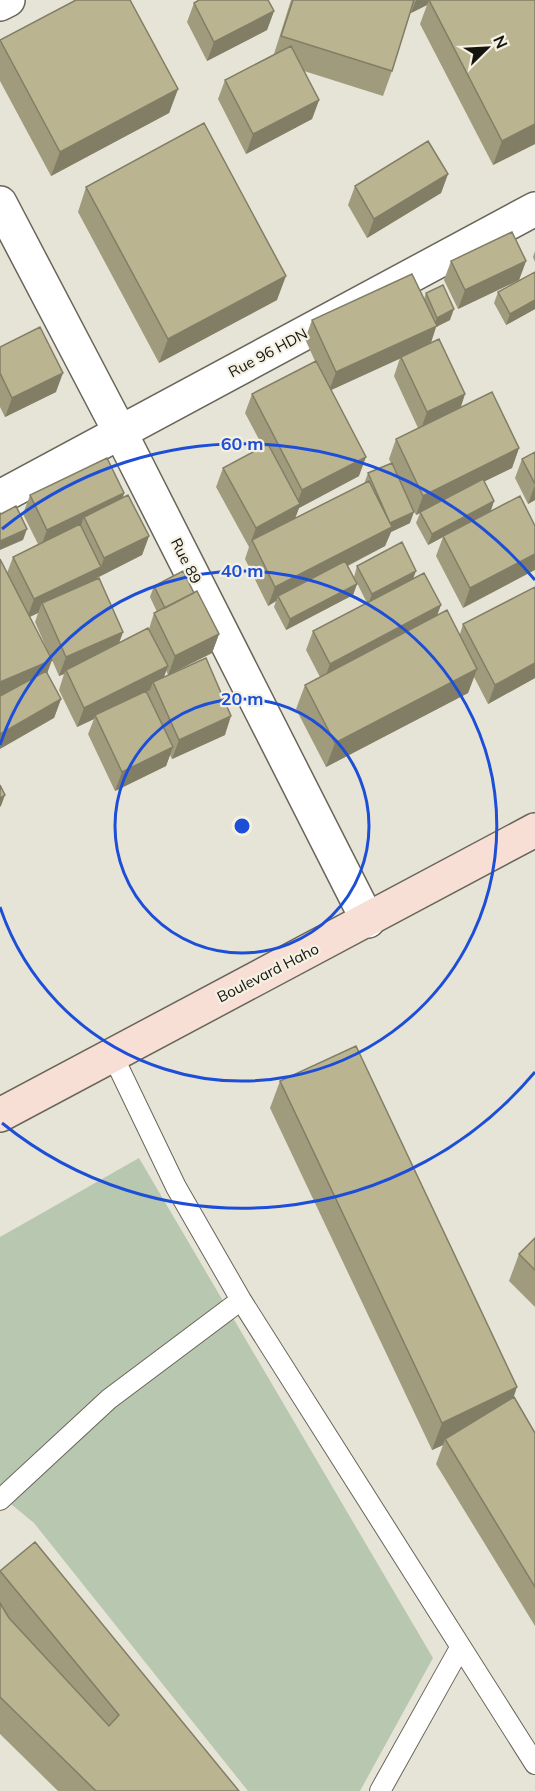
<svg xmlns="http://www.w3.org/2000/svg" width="535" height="1791" font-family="Mulish,sans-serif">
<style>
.green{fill:#b8c7b0}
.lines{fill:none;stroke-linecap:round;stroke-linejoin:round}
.lane-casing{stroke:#686559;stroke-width:22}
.street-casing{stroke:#686559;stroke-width:36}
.secondary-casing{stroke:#686559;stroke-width:36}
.lane{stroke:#fff;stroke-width:20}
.street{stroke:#fff;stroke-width:33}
.secondary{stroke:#f7dfd5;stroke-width:33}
.wall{fill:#a09b7d;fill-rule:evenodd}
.shaded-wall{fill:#827e66}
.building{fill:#bab491;stroke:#827e66;stroke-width:1.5}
.ring{fill:none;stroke:#1d4ed8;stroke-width:3}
.labels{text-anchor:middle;stroke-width:4.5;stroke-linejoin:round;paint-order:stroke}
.street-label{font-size:15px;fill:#15140f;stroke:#f4f1e3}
.centre{fill:#1d4ed8;stroke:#f4f1e3;stroke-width:3}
.ring-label{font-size:18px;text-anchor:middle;font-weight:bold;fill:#1d4ed8;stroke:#f4f1e3;stroke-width:4.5;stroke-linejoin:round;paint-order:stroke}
</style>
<rect width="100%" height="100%" fill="#e6e4d6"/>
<path class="green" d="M139,1158L433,1658L360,1791H248L34,1523L0,1495V1237Z"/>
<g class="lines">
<defs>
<path id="lane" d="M112,1054L176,1187L241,1300L535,1764
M0,1500L109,1399L241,1300
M380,1791L460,1648"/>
<path id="street" d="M0,4L8,0
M0,203L120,432L368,921
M0,497L535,209"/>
<path id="secondary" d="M0,1115L535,830"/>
</defs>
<use href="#lane" class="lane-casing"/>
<use href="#street" class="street-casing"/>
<use href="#secondary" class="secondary-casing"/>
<use href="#lane" class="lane"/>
<use href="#street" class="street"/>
<use href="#secondary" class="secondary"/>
</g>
<path class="wall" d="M291,0H535V144L493,165L420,24L427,5L411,13V11L392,71L383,96L304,71L319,100L312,119L246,154L218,99L225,80L274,54Z
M194,3L274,11L267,30L207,61L187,22Z
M0,40L178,89L169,113L51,176L0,81Z
M448,174L441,193L367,238L348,205L355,186Z
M86,187L277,300L159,363L78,212Z
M535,251V262L533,257Z
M451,261H526L519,280L458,309L444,280Z
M535,272V309L506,325L494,303L498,292Z
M426,293L450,320L436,327L431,343L465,394L460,407L519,448L512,468L484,481L494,501L491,511L520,496L463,608L436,556L443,537L428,545L416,523L420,513L416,515L401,485L410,523L391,532L385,546L348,566L357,584L353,595L286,630L274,607L276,601L268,606L245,559L249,547L216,487L223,468L263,447L245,413L252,394L315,361L305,339L312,320L424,299ZM400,358L394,376L418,428L396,439L389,459L391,463L368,473L364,484L295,518L299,508L359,476L331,390Z
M0,347L56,392L5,417L0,407Z
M535,452V500L528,504L515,478L522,459Z
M124,493L123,498L149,536L142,555L97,577V579L123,632L119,643L149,629L154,613L157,612L150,597L154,586L194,593L219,634L212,653L168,675L166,670L164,677L225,735L172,759L170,755L166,766L115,791L88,734L94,719L77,727L59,690L64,674L59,676L52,660L47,673L61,699L54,718L7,573L13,557L38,544L23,514L30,495ZM38,613L35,622L49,654L30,617Z
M357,566L413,579L437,616L460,634L463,624L535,587V678L488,704L474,677L468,693L326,767L296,709L305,685L320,677L306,650L313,631L367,603L354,577Z
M280,1081L514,1398L535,1433V1626L436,1464L443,1445L432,1450L270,1108Z
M535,1238V1307L509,1281L519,1254Z
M0,1570L239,1791H58L0,1734Z"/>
<path class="shaded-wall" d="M416,0H429L427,5L411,13Z
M274,11L267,30L207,61L214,42Z
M178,89L169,113L51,176L60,152Z
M319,100L312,119L246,154L253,134Z
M535,124V144L493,165L502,141Z
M448,174L441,193L367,238L374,219Z
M526,261L519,280L458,309L465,290Z
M286,276L277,300L159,363L168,339Z
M535,300V309L506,325L510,314Z
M454,309L450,320L436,327L430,345L329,391L336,372L434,327L437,318Z
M63,373L56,392L5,417L12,398Z
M465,394L459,413L420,432L427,412Z
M519,448L512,468L416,515L423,496Z
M366,457L359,476L299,508L293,524L252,540L249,547L256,528L296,506L302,490Z
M535,485V500L528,504Z
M124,493L118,512L84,517L79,531L40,549L47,530Z
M494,501L490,512L428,545L432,534Z
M414,512L410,523L391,532L385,546L280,600L278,596L276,601L268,606L275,587L390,523Z
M27,529L23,540L0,550V541Z
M149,536L142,555L97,578L104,558Z
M535,554V570L463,608L470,588Z
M101,567L94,586L42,603L38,613L27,618L34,599Z
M416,571L412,582L368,605L372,594Z
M357,584L353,595L286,630L290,619Z
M441,605L434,624L323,683L330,664Z
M123,632L116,651L66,670L64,674L59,676L66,657Z
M219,634L212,653L168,675L175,656Z
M52,660L43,684L0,703V682Z
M535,663V678L488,704L495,685Z
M168,666L161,685L153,682L150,690L96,718L95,715L94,719L77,727L84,708Z
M477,669L468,693L326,767L335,743Z
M61,699L54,718L0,749V734Z
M231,716L225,735L172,759L179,740Z
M173,747L166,766L115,791L122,772Z
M5,795L1,806L0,807V798Z
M517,1387L508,1414L445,1439L443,1445L432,1450L442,1423Z"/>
<path class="building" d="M76,0H130L178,89L60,152L0,40Z
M199,0H268L274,11L214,42L194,3Z
M293,0H414L392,71L281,36Z
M429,0H535V124L502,141Z
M291,46L319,100L253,134L225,80Z
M204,123L286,276L168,339L86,187Z
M428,141L448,174L374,219L355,186Z
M512,232L526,261L465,290L451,261Z
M535,272V300L510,314L498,292Z
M412,274L437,326L336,372L312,320Z
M443,285L454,309L437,318L426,293Z
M40,327L63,373L12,398L0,373V347Z
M439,339L465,394L427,412L401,357Z
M316,361L366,457L302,490L252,394Z
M492,392L519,448L423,496L396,439Z
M268,444L300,504L256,528L223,468Z
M535,452V484L522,459Z
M107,458L124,493L47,530L30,495Z
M392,463L414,512L390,523L368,473Z
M483,479L494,501L432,534L420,512Z
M369,481L392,527L275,587L252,540Z
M128,495L149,536L104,558L84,517Z
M520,496L535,526V554L470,588L443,536Z
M16,506L27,529L0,541V513L1,514Z
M80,524L101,567L34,599L13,557Z
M402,542L416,571L372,594L357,566Z
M0,559L52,660L0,682Z
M345,561L357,584L290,619L278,596Z
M183,571L194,593L165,608L154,586Z
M424,573L441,605L330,664L313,631Z
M99,578L123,632L66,657L42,603Z
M535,587V663L495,685L463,624Z
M197,591L219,634L175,656L154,613Z
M447,610L477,669L335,743L305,685Z
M148,628L168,666L84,708L66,670Z
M206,658L231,716L179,740L153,682Z
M46,671L61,699L0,734V696Z
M146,691L173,747L122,772L95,715Z
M0,785L5,795L0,798Z
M356,1046L517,1387L442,1423L280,1081Z
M535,1238V1270L519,1254Z
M514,1397L535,1433V1587L445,1439Z
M35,1542L239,1791H96L0,1697V1603L9,1618L109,1726L119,1715L0,1571Z"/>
<g class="ring">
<circle cx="242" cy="826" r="127"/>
<path d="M0 745A255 255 0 1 1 0 907"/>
<path d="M535 1072A382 382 0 0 1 2 1123M2 529A382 382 0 0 1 535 580"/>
</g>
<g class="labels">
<g class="street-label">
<text transform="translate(268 353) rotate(-28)" y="5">Rue 96 HDN</text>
<text transform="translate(186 561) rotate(63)" y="5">Rue 89</text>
<text transform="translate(268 973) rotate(-27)" y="5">Boulevard Haho</text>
</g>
</g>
<circle cx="242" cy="826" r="9" class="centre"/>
<g class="ring-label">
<text x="242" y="450">60 m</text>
<text x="242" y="577">40 m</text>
<text x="242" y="705">20 m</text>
</g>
<g transform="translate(487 48) rotate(66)" stroke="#f4f1e3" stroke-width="4.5" paint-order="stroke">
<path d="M0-4.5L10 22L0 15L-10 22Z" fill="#15140f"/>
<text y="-9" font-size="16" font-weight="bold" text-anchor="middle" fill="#15140f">N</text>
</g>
</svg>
